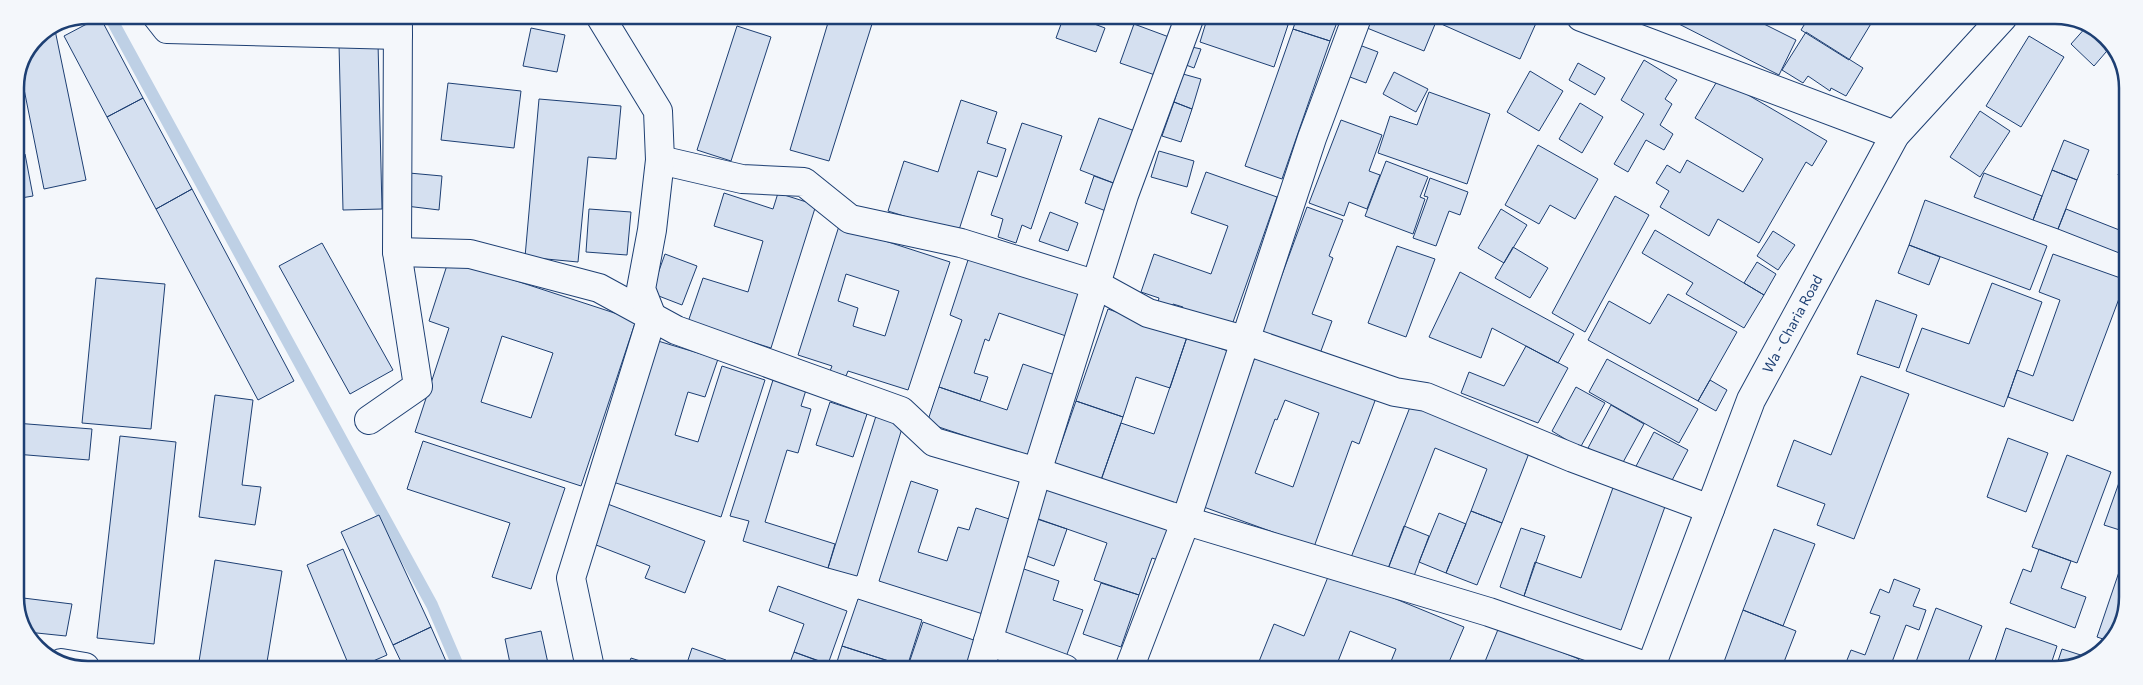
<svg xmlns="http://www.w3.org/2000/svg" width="2143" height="685" font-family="Commissioner,sans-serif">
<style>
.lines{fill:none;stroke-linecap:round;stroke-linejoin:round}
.stream{stroke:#bed0e5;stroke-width:12}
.building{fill:#d5e0f0;stroke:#1d3f73;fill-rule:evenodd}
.minor-casing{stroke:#1d3f73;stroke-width:30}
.minor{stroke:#f4f7fb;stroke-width:28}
.labels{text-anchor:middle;stroke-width:4;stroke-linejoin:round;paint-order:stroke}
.street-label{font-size:14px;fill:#1d3f73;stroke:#f4f7fb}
.rim{fill:none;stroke:#1d3f73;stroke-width:2.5}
</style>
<rect width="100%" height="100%" fill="#f4f7fb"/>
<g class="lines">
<path class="stream" d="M109,15L432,605L459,668"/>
</g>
<path class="building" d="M210,15H327L326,25L210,21Z
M339,15H379V25L339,24Z
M830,16H846L872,24L829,161L790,150Z
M1064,16H1073L1105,28L1096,52L1056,38Z
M1208,16L1261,17L1288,25L1274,67L1200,42Z
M100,17L143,98L107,117L64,36Z
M1297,17H1339L1330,41L1293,29Z
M1371,17H1438L1424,51L1367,28Z
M1442,17H1528L1537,21L1520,59L1439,23Z
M1677,17H1750L1796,40L1779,75L1675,22Z
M1809,17H1875L1849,60L1801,30Z
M1134,24L1169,37L1155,75L1120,63Z
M737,26L771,37L731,161L697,150Z
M2087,26L2105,37L2112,45L2094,66L2071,44Z
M531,28L565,35L557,72L523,66Z
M1293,29L1330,41L1282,179L1245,166Z
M55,30L86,180L44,189L21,74L36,36Z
M1806,32L1863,68L1846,96L1831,88L1830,91L1808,76L1803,83L1782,70Z
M2029,36L2064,57L2021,127L1986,106Z
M378,43L382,209L343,210L339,44Z
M1354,43L1378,52L1366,83L1342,74Z
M1192,47L1201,49L1194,68L1186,65Z
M1644,60L1677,80L1665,99L1672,104L1660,125L1673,134L1664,150L1646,140L1628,172L1614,164L1644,114L1621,100Z
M1578,63L1605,78L1595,95L1569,80Z
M1530,71L1563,91L1539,131L1507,112Z
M1394,72L1428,89L1416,112L1383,94Z
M1183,74L1201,79L1192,109L1174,102Z
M1719,78L1827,141L1812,166L1806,162L1759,243L1718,219L1709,236L1660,207L1669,191L1656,183L1667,165L1680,173L1687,160L1743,192L1763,159L1695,118Z
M448,83L521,91L514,148L441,140Z
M1429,92L1490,114L1467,184L1378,153L1390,116L1417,125Z
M143,98L192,189L156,209L107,117Z
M539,99L621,106L616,159L588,157L578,262L525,257Z
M961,100L997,112L987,143L1006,149L997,177L978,171L958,233L888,211L904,161L938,172Z
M1174,102L1192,109L1181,142L1162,136Z
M1580,103L1603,117L1582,153L1559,139Z
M1980,111L2010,131L1980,177L1950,157Z
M1099,118L1135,131L1116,184L1080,170Z
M1341,120L1382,135L1369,171L1380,175L1367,209L1349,202L1344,216L1309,203Z
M1022,123L1062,136L1031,229L1022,225L1016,243L998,237L1003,219L991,215Z
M2064,140L2089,150L2077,180L2052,170Z
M1538,145L1598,179L1575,219L1550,205L1539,224L1505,205Z
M2128,148L2127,178L2118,175Z
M1159,151L1194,161L1187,187L1151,177Z
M25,154L33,196L15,199V156Z
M1386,161L1428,177L1420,197L1425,199L1413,234L1365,216Z
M2052,170L2077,180L2058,229L2033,220Z
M1206,172L1277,197L1232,325L1199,313L1196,320L1180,314L1183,307L1173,304L1170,311L1157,306L1159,298L1141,292L1154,254L1211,274L1228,226L1191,213Z
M409,173L442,176L439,210L406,206Z
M1984,173L2042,196L2033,220L1974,197Z
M1094,176L1116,184L1106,211L1085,203Z
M1430,178L1468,192L1460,215L1449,211L1436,246L1413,238L1428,197L1424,196Z
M192,189L294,381L258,400L156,209Z
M724,193L773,209L778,193L816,205L771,348L688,322L703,278L748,292L763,241L714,226Z
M1615,196L1649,215L1585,332L1552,313Z
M1925,200L2047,246L2030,290L1909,245Z
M1307,207L1343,220L1329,256L1333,258L1312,314L1332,321L1318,359L1259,337Z
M589,209L631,212L627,255L586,252Z
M1501,209L1527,225L1504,263L1478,248Z
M2066,209L2127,233V256L2058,229Z
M1050,212L1078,223L1068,251L1039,241Z
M839,226L950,262L908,390L848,371L846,376L830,371L832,366L798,355ZM846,274L899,291L885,336L853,326L858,308L838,301Z
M1655,230L1764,295L1744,328L1686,294L1693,283L1642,253Z
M1773,231L1795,245L1778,270L1757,256Z
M322,243L393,370L350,394L279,266Z
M1909,245L1940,257L1929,285L1898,273Z
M1397,246L1435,259L1406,337L1368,323Z
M1513,247L1548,268L1530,298L1495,278Z
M665,254L697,266L682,305L651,293Z
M970,254L1081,291L1066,336L999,313L989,341L985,339L974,373L988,377L980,401L939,387L962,320L950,315Z
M2053,254L2126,280L2073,421L2008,397L2017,370L2033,376L2060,300L2039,292Z
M449,259L636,320L581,486L415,432L449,328L429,321ZM502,336L553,353L531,418L481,402Z
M1757,262L1776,274L1764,295L1744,283Z
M1460,272L1574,334L1558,363L1492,328L1481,358L1429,337Z
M96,278L165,284L151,429L82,423Z
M1992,283L2042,302L2004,407L1906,371L1922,328L1969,344Z
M1668,294L1737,332L1698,401L1588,340L1609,301L1650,324Z
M1876,300L1917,315L1899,368L1857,354Z
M1108,309L1187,337L1170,388L1136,377L1123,417L1076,401Z
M1187,337L1231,352L1176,509L1100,483L1121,423L1154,434Z
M658,341L718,359L705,397L688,392L675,435L698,442L722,366L765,380L721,517L613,482Z
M1526,346L1568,368L1538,423L1461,393L1469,372L1504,386Z
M1256,354L1376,398L1359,444L1352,441L1314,547L1201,506ZM1285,400L1319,413L1293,487L1255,473L1275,419L1277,420Z
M1607,359L1698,409L1679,443L1589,392Z
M1023,364L1058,376L1031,458L927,423L939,387L1007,410Z
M1861,376L1909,394L1854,539L1817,525L1825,504L1777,486L1794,440L1831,455Z
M773,380L806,390L801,406L811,409L798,453L787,450L765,522L835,544L828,568L743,541L749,521L730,516Z
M1710,380L1727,390L1716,411L1698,401Z
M1576,387L1605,403L1580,448L1552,431Z
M215,395L253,400L242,485L261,487L255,525L199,517Z
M1076,401L1123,417L1100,483L1053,467Z
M830,402L867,414L853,457L816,445Z
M1412,402L1531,448L1502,523L1471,511L1487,469L1435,448L1386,574L1350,560Z
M1611,405L1644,424L1621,466L1588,448Z
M876,416L903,425L857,576L828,568Z
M15,423L92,429L89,460L15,454Z
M1654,432L1688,450L1668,488L1634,470Z
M120,436L176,442L154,644L97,638Z
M2008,438L2048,453L2026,512L1987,497Z
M423,441L565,488L531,589L492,577L510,523L407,489Z
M2067,455L2111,472L2077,563L2032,547Z
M2121,477L2126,479V532L2104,525Z
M911,481L938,490L918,552L947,561L958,527L969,530L976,508L1015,521L986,615L879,581Z
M1042,482L1169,526L1158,560L1152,558L1139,595L1094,580L1107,543L1030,516Z
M1615,482L1667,501L1621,630L1524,596L1535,562L1581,578Z
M605,503L705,541L685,593L645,578L650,566L591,543Z
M1471,511L1502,523L1477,585L1446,573Z
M1439,513L1466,524L1446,573L1419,562Z
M379,515L431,627L393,645L341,532Z
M1037,519L1067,529L1054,566L1024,555Z
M1404,526L1429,536L1411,584L1386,574Z
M1521,528L1545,536L1524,596L1500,587Z
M1774,529L1815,544L1783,626L1743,610Z
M343,549L387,655L357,668H350L307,565Z
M2039,549L2071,561L2061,588L2086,597L2075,628L2010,603L2023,569L2031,572Z
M215,560L282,571L266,668H198Z
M1021,568L1059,581L1053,600L1083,610L1066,657L998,634Z
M2120,569L2126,571L2125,617L2109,641L2097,637Z
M1330,572L1464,627L1446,669H1388L1396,649L1350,631L1335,669H1256L1274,624L1304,636Z
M1894,579L1920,589L1913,606L1926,610L1919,630L1906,625L1889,670H1843L1851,650L1865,655L1880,616L1870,613L1880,589L1889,593Z
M1101,583L1139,595L1121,647L1083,634Z
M778,586L847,611L828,664L794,652L804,624L769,611Z
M15,597L72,604L66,636L27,632L15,603Z
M858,599L922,620L907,667L842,646Z
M1936,608L1982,626L1965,670H1913Z
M1743,610L1796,631L1784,662L1804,670H1721Z
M923,622L982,643L973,669H907Z
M431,627L449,668H404L393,645Z
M1499,627L1579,659L1575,669H1482Z
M2006,628L2057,646L2049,670H1992Z
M541,631L549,668H511L505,639Z
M842,646L892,662L890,669L835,668Z
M692,648L726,660L723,668H691L686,666Z
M2062,649L2090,658L2055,670Z
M794,652L821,662L819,668H788Z
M631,658L662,668H627Z"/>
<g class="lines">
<defs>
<g id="minor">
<path d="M156,15L167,29L398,35"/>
<path d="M1581,17L1895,135"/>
<path d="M660,160L742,179L804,182L850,219L961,243L1097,285L1148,313L1244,340L1395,392L1426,397L1573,458L1710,509"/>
<path d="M397,252L470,254L599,288L676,330L901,411L934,442L1037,472L1170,516L1489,612L1651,668"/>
<path d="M369,420L418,386L397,252L398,15"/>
<path d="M988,641L1065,669"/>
<path d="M61,663L85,667"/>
<path d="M590,668L571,578L652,317L641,289L652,230L660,160L658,111L600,16"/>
<path d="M980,669L1037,472L1124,195L1190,16"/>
<path d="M1129,669L1186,520L1312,138L1357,17"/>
<path id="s1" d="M1650,669L1751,400L1895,135L2003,17"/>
</g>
</defs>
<use href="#minor" class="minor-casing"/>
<use href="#minor" class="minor"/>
</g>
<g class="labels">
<g class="street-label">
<text dy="5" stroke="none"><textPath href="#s1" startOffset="374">Wa - Charia Road</textPath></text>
</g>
</g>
<path d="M0 0H2143V685H0ZM88 24H2055A64 64 0 0 1 2119 88V597A64 64 0 0 1 2055 661H88A64 64 0 0 1 24 597V88A64 64 0 0 1 88 24Z" fill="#f4f7fb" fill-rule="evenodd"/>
<path class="rim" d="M88 24H2055A64 64 0 0 1 2119 88V597A64 64 0 0 1 2055 661H88A64 64 0 0 1 24 597V88A64 64 0 0 1 88 24Z"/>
</svg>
